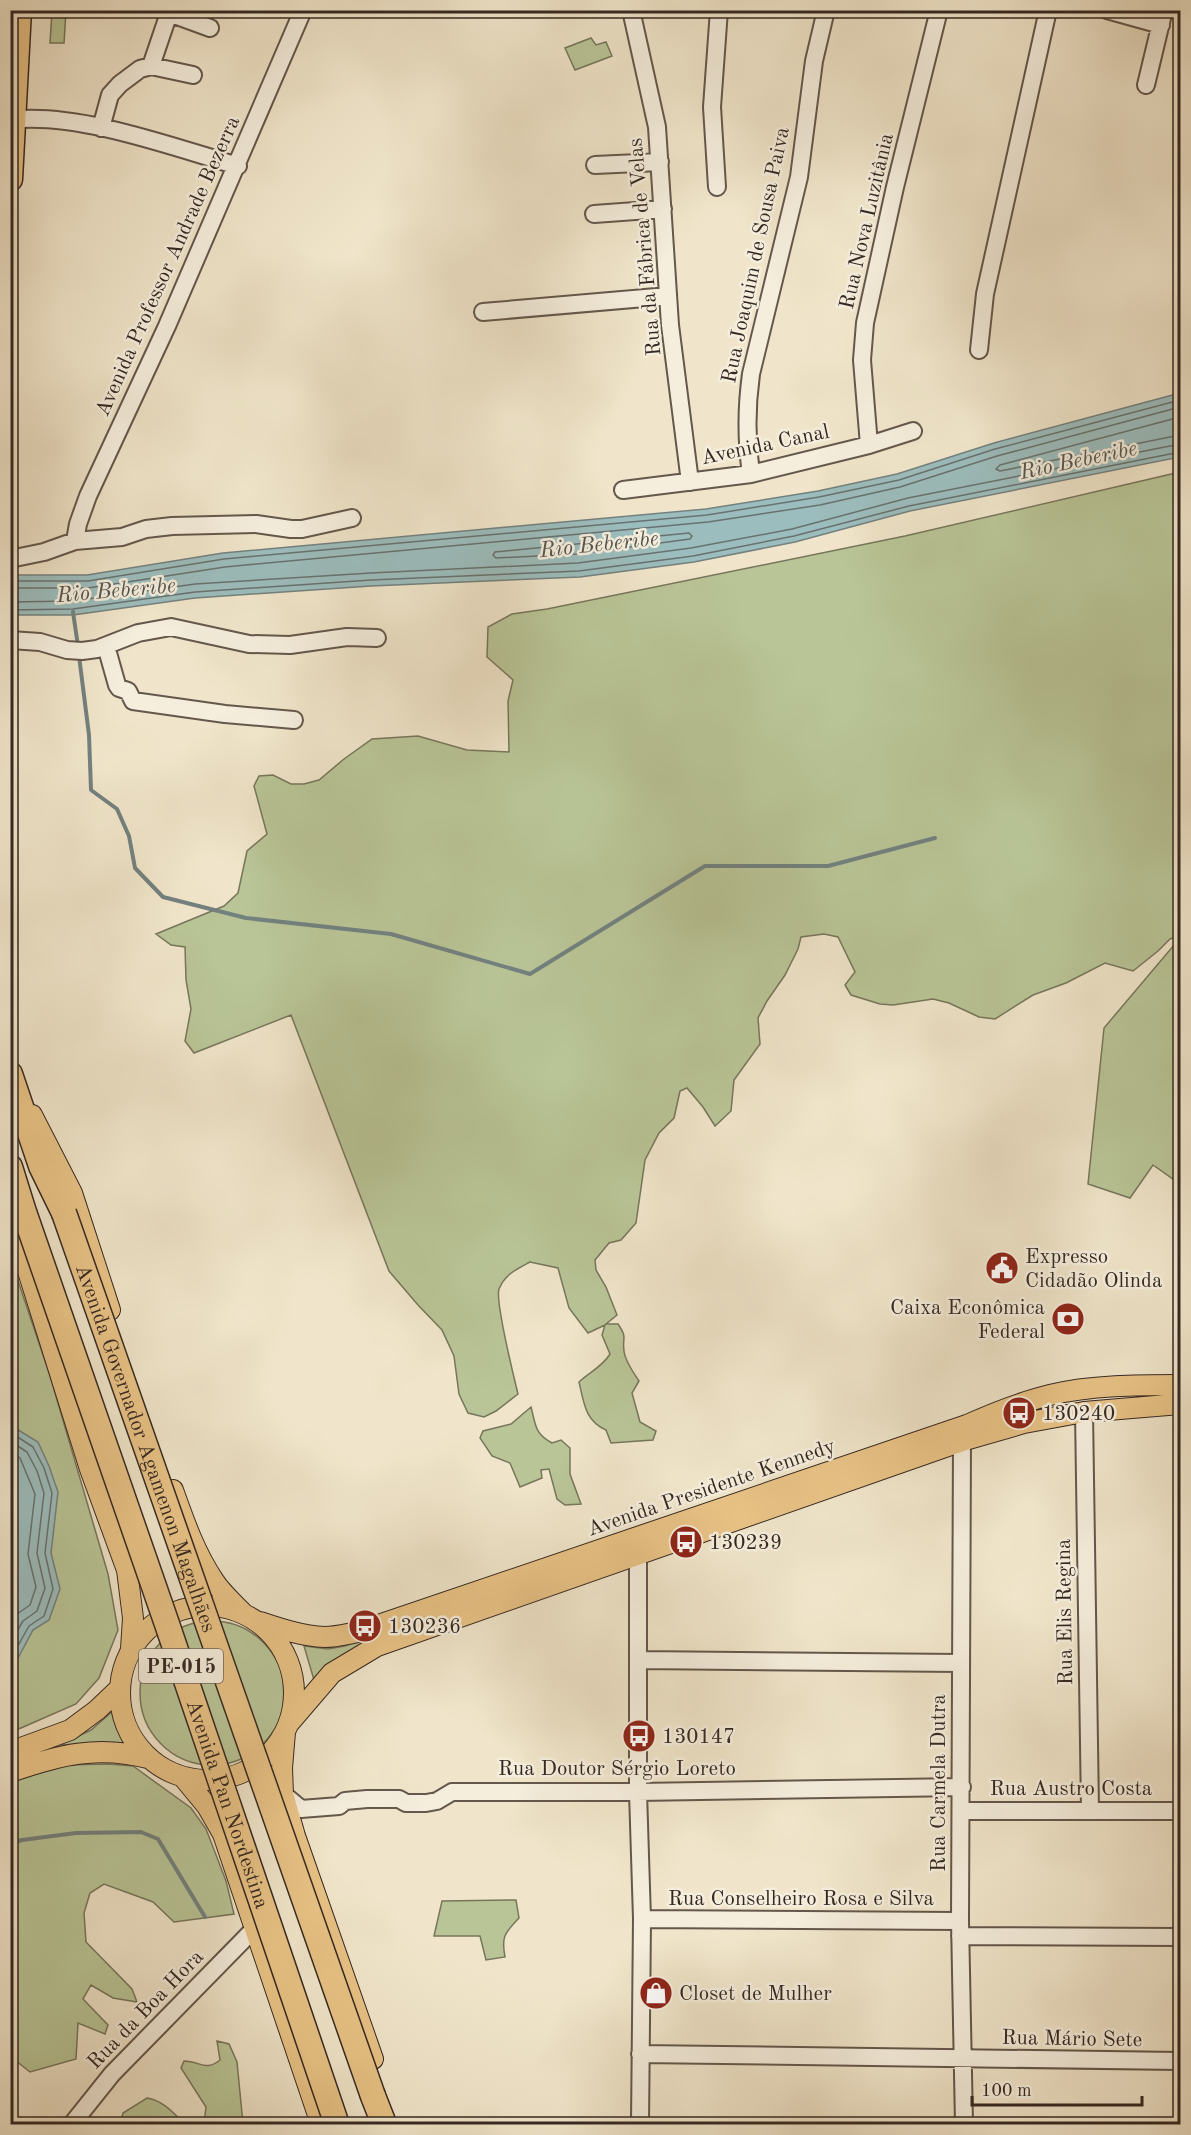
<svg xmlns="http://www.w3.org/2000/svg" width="1191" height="2135" font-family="'Old Standard TT',serif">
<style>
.green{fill:#b9c597;stroke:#77765c;stroke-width:1.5}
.water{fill:#9cbdbd;stroke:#73817f;stroke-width:1.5}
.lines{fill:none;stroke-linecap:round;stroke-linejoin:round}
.shore{stroke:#687270;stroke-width:1.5}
.stream{stroke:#73817f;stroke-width:4}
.minor-casing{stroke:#64574c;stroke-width:20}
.major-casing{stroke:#352822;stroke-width:22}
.highway-casing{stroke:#352822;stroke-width:27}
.minor{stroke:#f5eedd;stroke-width:16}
.major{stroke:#e8c285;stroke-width:20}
.highway{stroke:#e8c285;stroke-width:24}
.highway-bridge-casing{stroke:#352822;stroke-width:27;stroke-linecap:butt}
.highway-bridge{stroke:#e8c285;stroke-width:24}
.labels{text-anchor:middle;stroke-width:5;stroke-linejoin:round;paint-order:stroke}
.shield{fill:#f5eedd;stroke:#6f635a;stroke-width:1.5}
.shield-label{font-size:20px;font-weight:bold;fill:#352822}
.street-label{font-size:21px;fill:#352822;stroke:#f5eedd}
.poi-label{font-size:21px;fill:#352822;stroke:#f5eedd;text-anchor:start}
.water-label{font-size:22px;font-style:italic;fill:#545550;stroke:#f5eedd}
</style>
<rect width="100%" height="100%" fill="#f0e5ca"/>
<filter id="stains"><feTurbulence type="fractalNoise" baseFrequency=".00333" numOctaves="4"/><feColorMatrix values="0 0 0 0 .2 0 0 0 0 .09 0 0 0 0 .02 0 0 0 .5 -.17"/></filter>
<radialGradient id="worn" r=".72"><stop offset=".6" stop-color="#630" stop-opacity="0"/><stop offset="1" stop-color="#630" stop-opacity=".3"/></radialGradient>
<path class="green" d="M52,11H66L64,43H50Z
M591,38L596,45L606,42L612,56L575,70L565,48Z
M1180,472V936L1170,939L1158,951L1133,971L1105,963L1066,983L1033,995L995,1019L979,1017L949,1003L933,999L893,1005L880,1004L851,995L845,985L855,972L838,937L824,934L801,937L798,949L785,975L767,1001L758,1018L760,1044L734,1080L731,1111L715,1126L703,1107L687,1088L680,1091L674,1118L659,1133L645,1160L636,1223L621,1240L609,1243L595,1260L596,1270L606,1287L617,1315L606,1324H618C628,1339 622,1336 624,1351C625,1361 633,1372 639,1381L632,1393L640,1422L656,1431L653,1440L611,1443L606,1430C585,1421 584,1403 579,1382C590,1372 603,1366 610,1354L602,1335L605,1325L588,1333L569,1308L558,1268L530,1262C517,1269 505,1274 499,1289C495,1300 514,1378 518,1394L496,1411L484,1417L468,1413L459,1394L454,1356L442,1330L418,1305L389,1271L291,1015L194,1053L185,1041L191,1009L186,980L185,947L171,945L156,934L224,906L238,893L247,851L267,834L254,786L259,776L273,775L291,784H304L319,780L344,759L372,739L418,736L467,750L509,752L508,701L513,680L487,657L488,627L512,614L547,609L905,536Z
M1180,938V1184L1153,1165L1130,1198L1088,1184L1104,1028Z
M10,1257L50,1376L108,1574L118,1630L99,1678L76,1704L21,1728L11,1731Z
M531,1407C536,1425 534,1433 552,1443L561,1440L570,1448V1474L581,1504L565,1505L557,1499L549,1469L541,1470L542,1478L520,1487L510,1463L492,1456L480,1438L483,1431L511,1424Z
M432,1614L314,1680L304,1646L328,1649L345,1646Z
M140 1693a72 72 0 1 1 144 0a72 72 0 1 1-144 0Z
M114,1710L119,1732L126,1748L105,1743L59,1745L91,1730Z
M109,1764L133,1766L191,1808L206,1829L226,1881L234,1914L174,1922L153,1902L104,1884L90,1893L84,1913L86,1942L132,1989L137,2002L113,1998L91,1985L83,1999L108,2025L105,2034L78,2023L76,2059L30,2072L11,2057L10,1783L63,1765Z
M516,1900L519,1918C505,1933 501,1936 505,1957L486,1960L480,1936H434L442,1901Z
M217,2041L229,2044L237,2062L243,2124H204L206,2107L181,2068L184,2061C200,2061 205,2072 220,2060Z
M147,2098C164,2101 173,2113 185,2124H120L123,2113Z"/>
<path class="water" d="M1180,393V457L910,511L795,542L694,562L580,577L371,586L195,598L73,615H11V575H87L223,553L706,509L818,491L897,474L994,443Z
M10,1425L38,1442L49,1466L58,1492L51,1553L60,1589L49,1620L33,1630L18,1658L11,1659Z"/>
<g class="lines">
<path class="shore" d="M1180,417L1000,465L996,469L1000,471L1180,435
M689,533L692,536L690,539L578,554L496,558L493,555L495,552Z
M10,581H88L224,559L707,515L819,497L899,480L995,449L1180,400
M10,588H88L225,567L708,522L820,505L900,487L997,456L1180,407
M10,602L73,601L195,584L371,573L578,563L691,548L792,529L908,498L1180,444
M10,610L73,609L195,592L371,580L579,571L693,556L794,536L909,506L1180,452
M10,1432L33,1447L44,1468L52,1493L45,1553L53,1589L44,1616L29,1626L15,1651L10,1653
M10,1441L27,1452L37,1471L44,1493L37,1553L45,1588L37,1611L23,1621L10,1643
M10,1451L20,1458L35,1494L28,1554L36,1587L30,1605L17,1614L10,1625"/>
<path class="stream" d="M73,612L78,646
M79,656L89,735L91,790L117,809L129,836L135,868L163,897L246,918L391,934L530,974L705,866H828L935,838
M10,1844L22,1840L76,1833L141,1832L158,1839L205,1917"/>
<defs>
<path id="minor" d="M631,10L657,127L670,325L690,482
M1107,10L1161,25
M169,13L210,28
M151,66L170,10
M1146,85L1164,10
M11,120C78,112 173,147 238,166
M101,128L110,95L120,84L140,69L151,66L193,75
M595,165L660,162
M717,187L712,107L719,10
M594,214L663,209
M483,312L668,296
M979,350L985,294L1048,10
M869,445L862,360L865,323L895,187L939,10
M751,474C746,439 746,410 751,374L799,177L814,61L826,10
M623,490L751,474L869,445L913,431
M75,541L78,524L88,496L167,326L303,10
M10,559L44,552L75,541L122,537L146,529L172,526L256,524L291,529H302L352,518
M10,640L40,642L67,650L82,651L97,649L138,633L171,627L249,644L290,645L347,637L377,638
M106,646L117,685L119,688L128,691L133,701L225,714L294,720
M1084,1412L1090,1810
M962,1441L960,1921L964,2124
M638,1555V1792L642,1919L640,2124
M639,1660L961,1663
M283,1794L301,1809L339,1806L345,1801L367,1799H399L406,1803H426L437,1801L452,1792H638L962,1787
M961,1811H1180
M642,1919L960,1921
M960,1936L1180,1937
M640,2054L1180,2061
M72,2124L112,2074L255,1928"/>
<path id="major" d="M32,1115L72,1193L110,1310
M10,1214L90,1469L127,1570L133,1618L131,1649
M173,1490C184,1521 195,1553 214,1581C221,1592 232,1602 242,1612
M120 1693a87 87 0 1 1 174 0a87 87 0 1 1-174 0Z
M260,1622C281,1629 302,1636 325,1637C336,1637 347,1634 358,1632L967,1425C994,1413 1021,1402 1050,1395C1090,1385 1140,1385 1180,1385
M290,1722L332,1673L377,1646L962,1441L1024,1423L1084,1412L1180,1404
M285,1732L282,1768L283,1794L295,1836L373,2059
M10,1752L70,1730L97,1710L119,1689
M10,1772C59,1755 97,1745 148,1758
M183,1777L207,1806L223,1834L321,2124"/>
<path id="highway" d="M10,179L19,10
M10,1074L41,1166L64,1213
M10,1167L24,1212
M373,2096L384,2124"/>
</defs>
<use href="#minor" class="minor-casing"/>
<use href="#major" class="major-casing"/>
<use href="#highway" class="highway-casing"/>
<use href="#minor" class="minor"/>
<use href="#major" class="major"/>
<use href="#highway" class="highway"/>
<defs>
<g id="highway-bridge">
<path id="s1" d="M24,1212L167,1624L336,2122"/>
<path id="s2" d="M64,1213L373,2096"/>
</g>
</defs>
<use href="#highway-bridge" class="highway-bridge-casing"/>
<use href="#highway-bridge" class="highway-bridge"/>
</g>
<defs>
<symbol id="civic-disc" viewBox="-11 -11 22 22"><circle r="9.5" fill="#8f2418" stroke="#f5eedd"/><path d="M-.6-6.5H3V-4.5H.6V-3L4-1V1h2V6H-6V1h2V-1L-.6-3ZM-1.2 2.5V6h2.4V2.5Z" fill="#fff"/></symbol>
<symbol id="bank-disc" viewBox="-11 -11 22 22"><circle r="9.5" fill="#8f2418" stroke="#f5eedd"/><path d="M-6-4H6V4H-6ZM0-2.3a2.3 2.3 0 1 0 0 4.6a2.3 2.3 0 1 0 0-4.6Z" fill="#fff"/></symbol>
<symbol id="bus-disc" viewBox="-11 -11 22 22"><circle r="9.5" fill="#8f2418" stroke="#f5eedd"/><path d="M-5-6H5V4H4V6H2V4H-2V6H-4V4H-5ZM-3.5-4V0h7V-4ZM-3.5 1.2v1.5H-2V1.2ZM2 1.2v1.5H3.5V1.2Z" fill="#fff"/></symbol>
<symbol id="shop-disc" viewBox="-11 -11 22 22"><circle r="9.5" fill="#8f2418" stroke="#f5eedd"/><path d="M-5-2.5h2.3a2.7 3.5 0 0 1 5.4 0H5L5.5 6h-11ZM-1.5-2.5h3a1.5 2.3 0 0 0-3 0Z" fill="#fff"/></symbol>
</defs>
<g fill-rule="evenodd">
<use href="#civic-disc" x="983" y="1249" width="38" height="38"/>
<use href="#bank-disc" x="1049" y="1300" width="38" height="38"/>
<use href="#bus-disc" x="1000" y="1394" width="38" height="38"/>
<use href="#bus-disc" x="667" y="1523" width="38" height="38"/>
<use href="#bus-disc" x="346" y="1607" width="38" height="38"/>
<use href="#bus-disc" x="620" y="1717" width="38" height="38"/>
<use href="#shop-disc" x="637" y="1974" width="38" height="38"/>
</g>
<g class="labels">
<rect class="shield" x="139" y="1649" width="84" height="34" rx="4.5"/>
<g class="shield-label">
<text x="181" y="1673">PE-015</text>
</g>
<g class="street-label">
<text transform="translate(866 221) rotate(-77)" y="7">Rua Nova Luzitânia</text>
<text transform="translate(644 247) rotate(-95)" y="7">Rua da Fábrica de Velas</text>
<text transform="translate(755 255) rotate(-78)" y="7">Rua Joaquim de Sousa Paiva</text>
<text transform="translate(167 266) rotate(-66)" y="7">Avenida Professor Andrade Bezerra</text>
<text transform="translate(765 444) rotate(-12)" y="7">Avenida Canal</text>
<text dy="7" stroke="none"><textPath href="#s2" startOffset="249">Avenida Governador Agamenon Magalhães</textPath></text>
<text transform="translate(711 1487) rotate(-19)" y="7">Avenida Presidente Kennedy</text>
<text transform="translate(1064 1612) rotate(-91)" y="7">Rua Elis Regina</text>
<text x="617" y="1775">Rua Doutor Sérgio Loreto</text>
<text transform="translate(938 1783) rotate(-90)" y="7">Rua Carmela Dutra</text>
<text x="1071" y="1795">Rua Austro Costa</text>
<text dy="7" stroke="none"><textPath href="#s1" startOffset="626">Avenida Pan Nordestina</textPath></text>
<text x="801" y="1905">Rua Conselheiro Rosa e Silva</text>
<text transform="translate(145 2009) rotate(-46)" y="7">Rua da Boa Hora</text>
<text transform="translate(1072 2038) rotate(1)" y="7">Rua Mário Sete</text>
</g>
<g class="poi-label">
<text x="1025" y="1263">Expresso<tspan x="1025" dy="24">Cidadão Olinda</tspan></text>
<text x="1045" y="1314" text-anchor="end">Caixa Econômica<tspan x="1045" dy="24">Federal</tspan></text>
<text x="1042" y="1420">130240</text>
<text x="709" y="1549">130239</text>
<text x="388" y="1633">130236</text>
<text x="662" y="1743">130147</text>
<text x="679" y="2000">Closet de Mulher</text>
</g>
<g class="water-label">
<text transform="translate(1078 459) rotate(-12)" y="8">Rio Beberibe</text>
<text transform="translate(599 543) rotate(-6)" y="8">Rio Beberibe</text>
<text transform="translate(116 589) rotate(-5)" y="8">Rio Beberibe</text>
</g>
</g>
<rect width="1191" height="2135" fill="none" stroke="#f0e5ca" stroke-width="36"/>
<rect x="12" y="12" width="1167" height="2111" fill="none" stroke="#352822" stroke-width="3"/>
<rect x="18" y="18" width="1155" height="2099" fill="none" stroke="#352822" stroke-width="1.5"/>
<path d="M972 2096v9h170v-9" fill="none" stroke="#352822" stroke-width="3"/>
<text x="981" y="2096" font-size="18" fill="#352822" stroke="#f5eedd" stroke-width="4.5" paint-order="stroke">100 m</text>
<rect width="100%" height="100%" filter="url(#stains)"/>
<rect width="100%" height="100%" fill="url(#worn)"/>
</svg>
